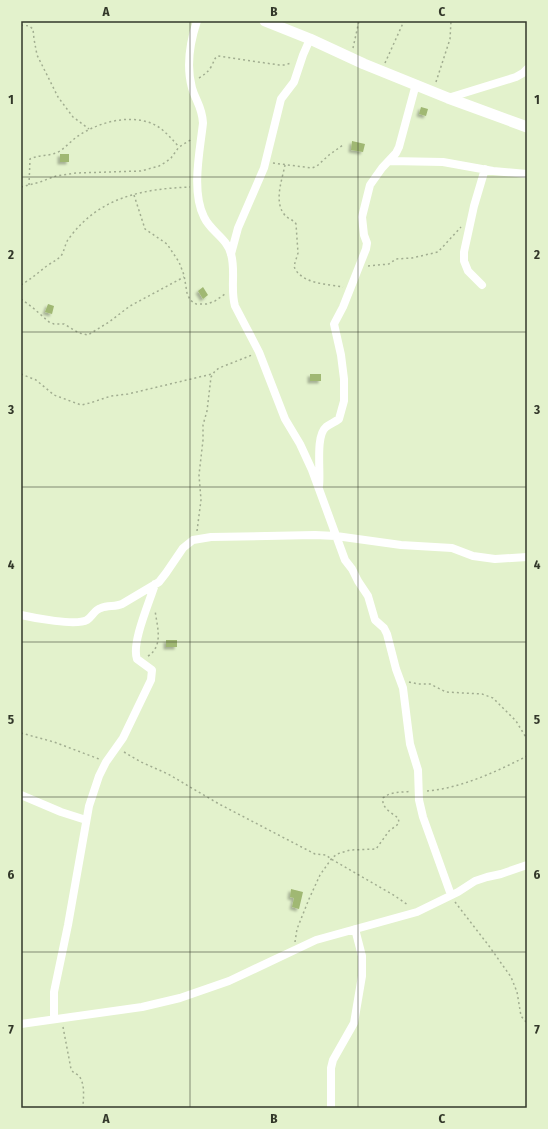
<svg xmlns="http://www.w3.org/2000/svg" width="548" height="1129" font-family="'Fira Sans Condensed',sans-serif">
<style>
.building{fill:#a0b873;filter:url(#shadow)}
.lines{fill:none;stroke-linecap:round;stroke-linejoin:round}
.path{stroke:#a1ad90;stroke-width:1.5;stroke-dasharray:2 3;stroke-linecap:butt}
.street{stroke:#fff;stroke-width:8}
.secondary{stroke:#fff;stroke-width:11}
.grid{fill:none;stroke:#33382a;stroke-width:1;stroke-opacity:0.55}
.neatline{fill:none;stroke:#33382a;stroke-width:1.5}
.grid-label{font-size:13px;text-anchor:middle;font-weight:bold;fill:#33382a}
</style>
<defs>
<filter id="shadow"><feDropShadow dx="-2.5" dy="2.5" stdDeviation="1" flood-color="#0004"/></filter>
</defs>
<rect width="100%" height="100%" fill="#e3f2cc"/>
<path class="building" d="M421,107L428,109L426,116L419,114Z
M352,141L365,144L363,152L351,150Z
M60,154H69V162H60Z
M203,287L208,295L203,299L198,291Z
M48,304L54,306L52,314L45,312Z
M310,374H321V381H310Z
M166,640H177V647H166Z
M291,889L303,892L299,909L292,907L294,898L290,897Z"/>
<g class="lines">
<path class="path" d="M21,25L29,26L33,29L34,39L37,55L58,97L73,117L89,129
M353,48L359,21
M385,63L404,21
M199,78C204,75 208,72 211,67C214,62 214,58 218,56L279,65H285L291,63
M436,82L450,39L451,21
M273,163L312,168L317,166L329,155L343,145
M285,165C282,180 274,201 284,214C287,219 293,219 296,224L298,253L294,266L295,269C304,284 327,284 343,287
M29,185L30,159C40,154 50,157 60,151C67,146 73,139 81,134C102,121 134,113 157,126C165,131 172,139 179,147
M21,187L40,182L56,176L76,173L141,171L159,166L166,162L171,158L179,147L192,139
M134,195L145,229L167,244L179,262L184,275L187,293L190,300L196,304H207L215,301L225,294
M368,266L389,264L396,259L412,258L438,252L461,227
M21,285C31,279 39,272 48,265C53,262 57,260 61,256C65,250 65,242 70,237C100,197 142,189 190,187
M21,299L32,307L49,322L54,324H64L79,333L88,335L109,322L130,306L184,277
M21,374L36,380L54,395L81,405L90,403L111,396L128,394L212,374
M197,531L201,500L199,475L203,440V425L207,411L211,377L215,371L219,368L252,355
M148,656C164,646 157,626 155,610
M409,682L418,684H430L446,692L482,694L493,698L516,721L527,739
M21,733L54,742L99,759
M124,752L141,762L168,774L219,804L315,854L326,855L331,859L395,896L408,905
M427,791C461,788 496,772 527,756
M455,902L489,946L511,977L517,992L521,1016L527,1023
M295,942L297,929L309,899L320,875L332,858L337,854L350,850L376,849L389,831L397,825L399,822L398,818C392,813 381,808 383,798C391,791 401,793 411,791
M63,1027L71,1069C73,1073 75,1073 78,1075C86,1083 83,1099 83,1108"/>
<path class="street" d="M197,21C190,42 186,66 192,88C196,102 202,106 203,123C200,151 191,191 204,217C211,232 227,238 231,254C236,271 230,289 235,306L259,352L285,419L300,444L312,470L345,560L352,569L358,581L368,596L375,620L384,628L387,634L396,669L403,688L410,744L418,770L419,800L423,817L451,895
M448,98L516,77L523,73L527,69
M390,161L443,162L493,171L527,174
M231,254L238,228L264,168L281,99L294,82L303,55L310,39
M482,285L468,271L464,261V252L474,206L485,169
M319,486C321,472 315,436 326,427C330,424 335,422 339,419L344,401V379L341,355L334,324L343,307L366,249L367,243L364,235L362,217L370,185L382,168L396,153L399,147L416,84
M21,615C34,618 76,626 87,620C92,617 94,610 101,608C108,605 115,607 122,604L159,582L166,573L183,548L193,540L211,537L315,535L336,536L401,545L452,548L473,556L495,559L527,557
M21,795L61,812L86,820
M54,1018V992L68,925L89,806L99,776L106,762L123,738L151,680L152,670L137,659C131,643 150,601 155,584
M21,1024L142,1007L180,998L229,981L316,940L417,912L458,892L475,881L487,877L501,874L527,865
M331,1108V1068L333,1060L354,1023L362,976V956L355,929"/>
<path class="secondary" d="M265,21L310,39L364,64L448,98L527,127"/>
</g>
<path class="grid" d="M190,21V1108M358,21V1108M21,177H527M21,332H527M21,487H527M21,642H527M21,797H527M21,952H527"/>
<rect width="548" height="1129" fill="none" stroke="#e3f2cc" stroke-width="44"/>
<rect x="22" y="22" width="504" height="1085" class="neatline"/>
<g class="grid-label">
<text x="106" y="16">A</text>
<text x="274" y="16">B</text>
<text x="442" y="16">C</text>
<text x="11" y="104">1</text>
<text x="537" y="104">1</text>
<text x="11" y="259">2</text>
<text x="537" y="259">2</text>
<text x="11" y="414">3</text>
<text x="537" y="414">3</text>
<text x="11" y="569">4</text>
<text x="537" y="569">4</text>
<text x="11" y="724">5</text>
<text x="537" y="724">5</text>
<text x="11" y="879">6</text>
<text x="537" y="879">6</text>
<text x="11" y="1034">7</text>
<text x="537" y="1034">7</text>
<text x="106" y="1123">A</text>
<text x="274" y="1123">B</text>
<text x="442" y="1123">C</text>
</g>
</svg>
